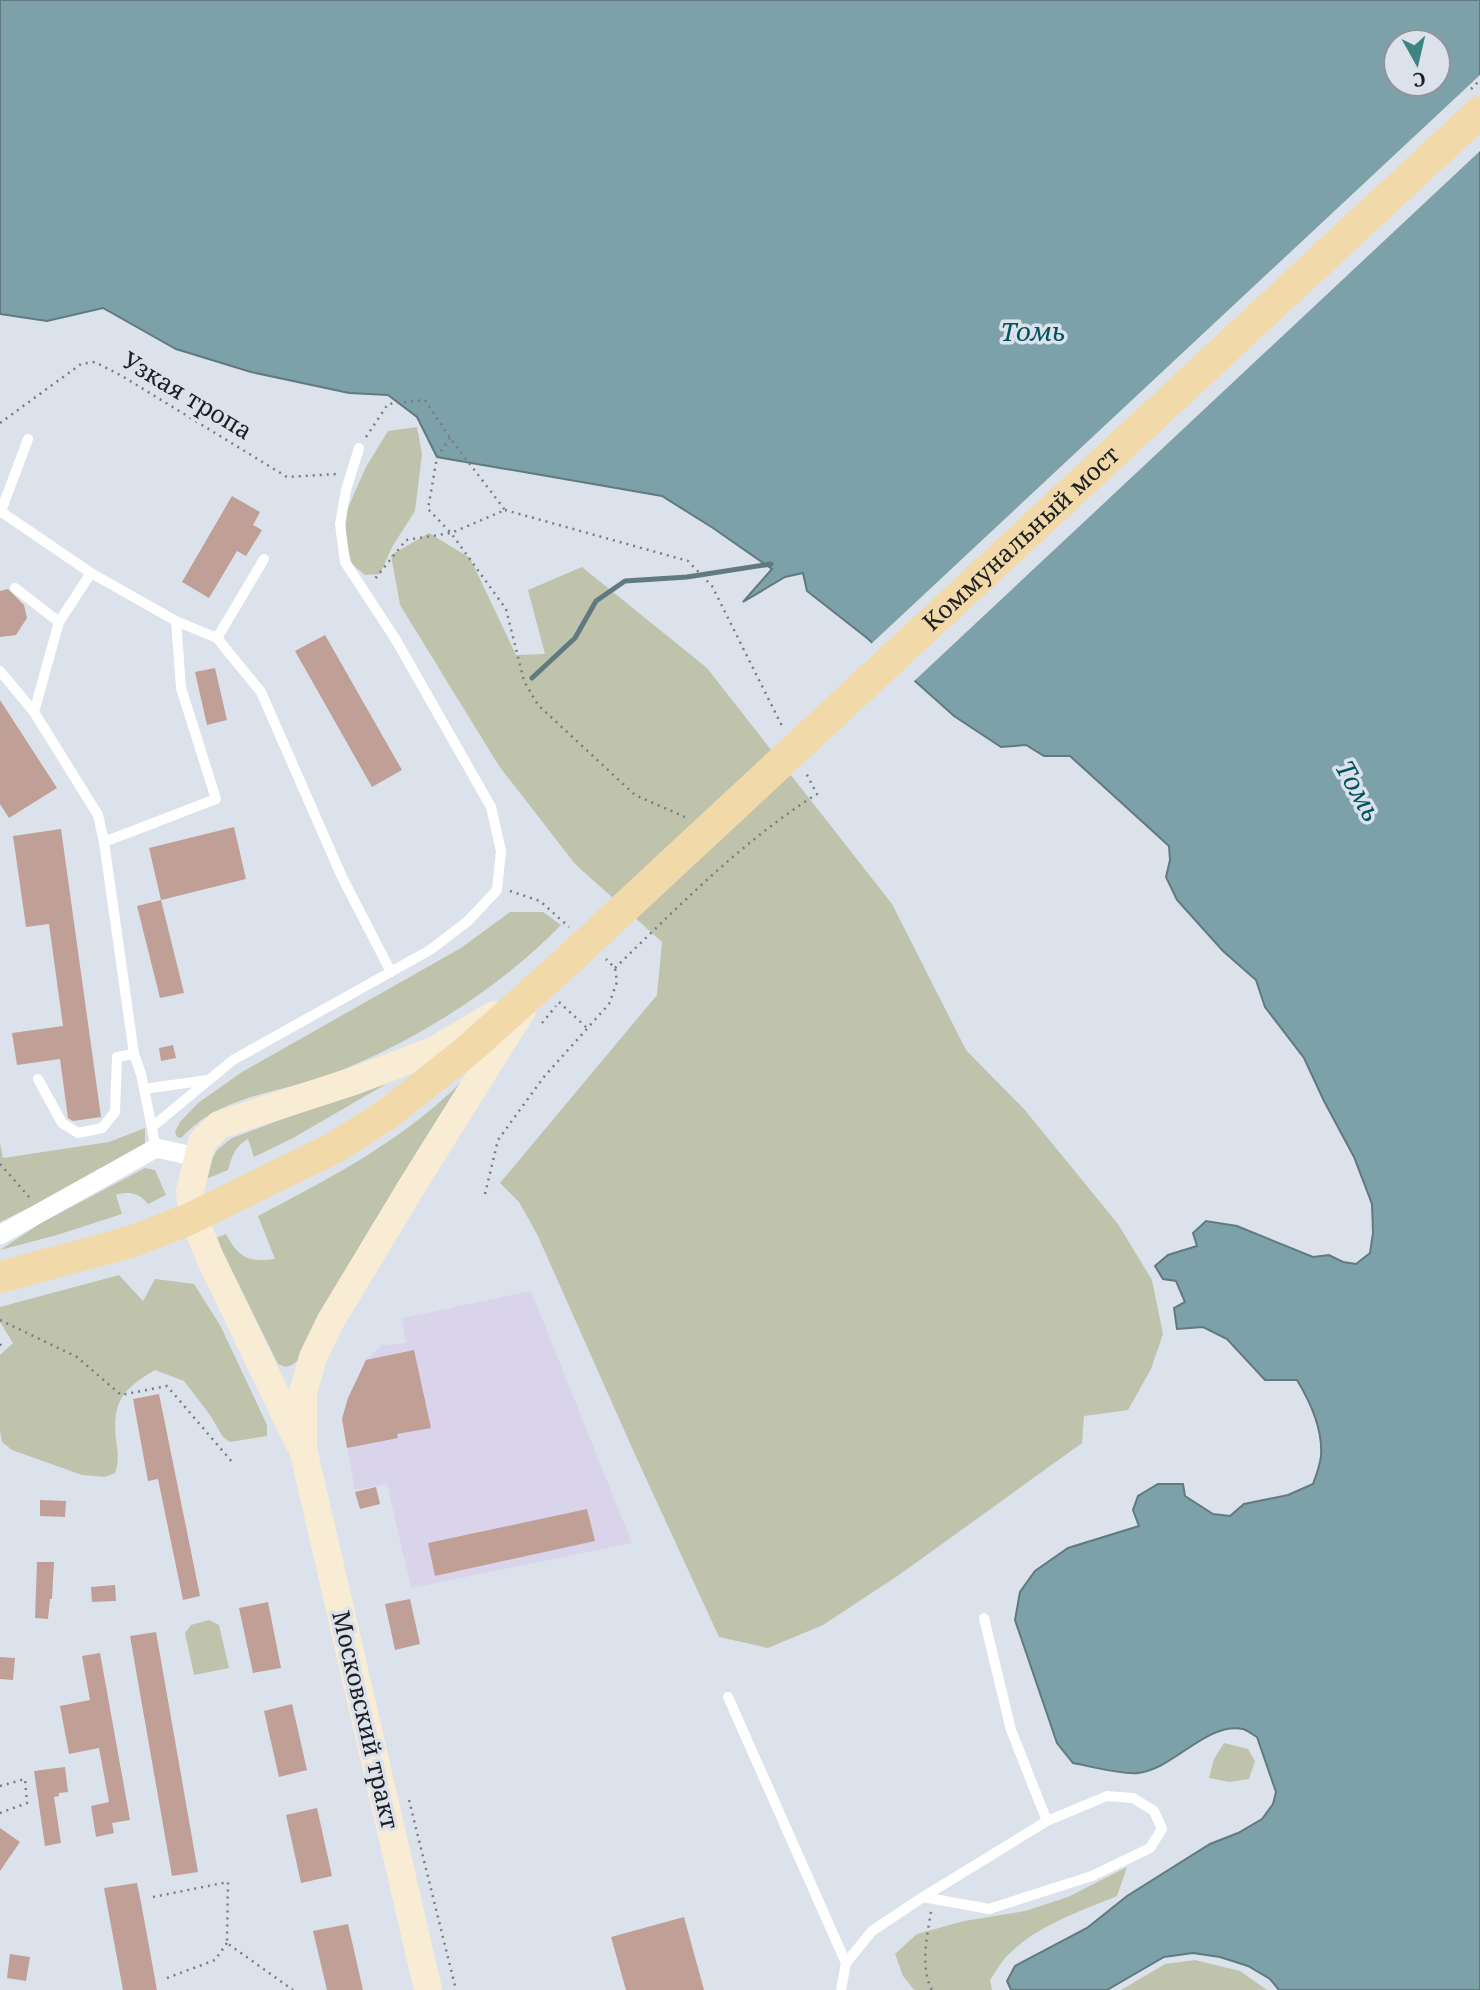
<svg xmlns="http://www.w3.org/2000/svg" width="1480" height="1990" font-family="'Noto Serif',serif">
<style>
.industrial{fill:#d9d4ea}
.green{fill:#bfc3ac}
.water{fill:#7da1a8;stroke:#607a80;stroke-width:2;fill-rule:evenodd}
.pier{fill:#dce2eb}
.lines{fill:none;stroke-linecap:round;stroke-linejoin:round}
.stream{stroke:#607a80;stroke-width:5}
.building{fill:#bf9f96}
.path{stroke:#797d83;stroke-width:2.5;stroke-dasharray:2 5;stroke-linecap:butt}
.lane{stroke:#fff;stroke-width:10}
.street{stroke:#fff;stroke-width:19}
.secondary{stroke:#f9ecd5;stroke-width:28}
.primary{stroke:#f2d9aa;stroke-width:32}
.labels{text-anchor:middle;stroke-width:7;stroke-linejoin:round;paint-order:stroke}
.street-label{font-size:24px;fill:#1d1f22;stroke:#dce2eb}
.water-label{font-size:26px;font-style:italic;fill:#01535f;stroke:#dce2eb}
</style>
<rect width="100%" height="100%" fill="#dce2eb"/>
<path class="industrial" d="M531,1291L632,1543L411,1588L387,1484L355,1490L342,1419L348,1398L366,1360L382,1345L406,1343L402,1318Z"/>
<path class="green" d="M417,427L422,454L415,511L392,547L380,574L365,575L352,564L345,538L347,510L366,467L388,431Z
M429,533L470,558L516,655L545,654L528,590L582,567L707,668L892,904L966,1050L1024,1109L1118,1224L1152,1280L1163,1334L1151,1369L1128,1410L1084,1416L1082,1443L899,1575L823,1625L768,1648L719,1637L637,1459L537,1234L519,1202L500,1183L657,995L662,942L575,864L499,766L400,605L391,555Z
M510,912H543L561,925C501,987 412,1044 331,1074C277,1094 223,1094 181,1138L177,1137L175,1132L180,1122L198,1103L242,1072L461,948Z
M468,1075L302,1357L292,1365L285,1367L278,1364L216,1238L226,1234C238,1257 248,1263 275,1259L258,1216C334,1176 408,1138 468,1075Z
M386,1084L293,1138L254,1157L248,1139C235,1146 232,1156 228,1170L206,1179L208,1165L217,1150L232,1138L325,1103Z
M145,1128V1147L68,1189L0,1222V1143L3,1158L109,1142Z
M145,1168L155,1170L166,1195L148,1204C139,1193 130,1191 116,1195L122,1214L57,1235L0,1250L41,1223Z
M119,1275L143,1301L155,1279L194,1284L220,1325L267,1425V1436L230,1442L223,1437L210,1415L184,1381L155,1370C123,1389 112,1401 116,1440C118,1452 119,1462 115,1473L105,1477L82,1475L12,1450L2,1442L0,1431V1355L13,1343L0,1322V1307Z
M209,1620L219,1625L229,1668L194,1675L185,1633L191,1625Z
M1224,1743L1248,1749L1255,1761L1249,1779L1229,1782L1209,1778L1214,1759Z
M1127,1867L1117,1896C1079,1912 1035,1926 1006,1957C1000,1964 995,1973 990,1980L992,1990H914L903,1976L895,1954L917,1934L964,1921L1025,1911L1068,1897Z
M1195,1960L1240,1971L1267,1990H1121L1165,1964Z"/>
<path class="water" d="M0,0H1480V1990H1279L1270,1979L1248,1966L1220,1957L1193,1953L1164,1957L1107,1990H1011L1007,1981L1015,1966L1087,1928L1127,1896L1210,1844L1238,1833L1262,1819L1273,1804L1276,1792L1257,1737C1253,1735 1247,1730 1243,1729C1206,1722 1174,1769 1138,1773C1123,1775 1089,1766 1073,1763L1057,1743L1015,1620L1020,1592L1035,1571L1068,1548L1139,1526L1133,1510L1138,1496L1158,1484H1183L1185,1496L1213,1514L1230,1516L1244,1504L1288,1495L1313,1484C1316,1476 1320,1465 1321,1456C1323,1429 1311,1403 1297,1380H1265L1227,1339L1203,1327L1177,1329L1174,1308L1185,1302L1176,1281L1163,1279L1155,1266L1168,1255L1197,1246L1193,1233L1206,1221L1237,1226L1313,1257L1329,1255L1343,1262L1356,1264L1370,1253L1373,1233L1372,1204L1354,1157L1324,1101L1304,1058L1265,1007L1256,980L1223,951L1177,900L1166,877L1170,860L1169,846L1070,756H1044L1026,745L1001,747L954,716L867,638L807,591L803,573L785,577L743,602L772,569L713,528L662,496L437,457L417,417L388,395L349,393L251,372L176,349L103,308L47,321L0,314ZM1396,42H1438V84H1396Z"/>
<path class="pier" d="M1480,75V151L912,683L870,645Z"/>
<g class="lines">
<path class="stream" d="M532,678L575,638L596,601L625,581L687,577L771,564"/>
</g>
<path class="building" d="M232,496L260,512L253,525L262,530L246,556L237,551L209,598L182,582Z
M8,589L24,605L27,618L16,635L0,637V591Z
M325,635L402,770L372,787L295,651Z
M215,668L227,720L207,725L195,672Z
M0,700L57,788L9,818L0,804Z
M234,827L246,879L161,900L149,848Z
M61,829L101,1117L73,1121L68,1118L60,1059L17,1065L12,1033L63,1026L49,924L26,927L13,836Z
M161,900L184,993L160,998L137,906Z
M173,1045L176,1058L161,1061L159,1048Z
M414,1350L431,1428L397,1434L398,1438L347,1448L342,1419L348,1398L366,1360Z
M159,1394L200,1596L183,1600L158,1479L148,1481L133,1399Z
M376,1487L380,1504L360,1509L355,1492Z
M40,1500L66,1501L65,1517L40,1516Z
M587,1509L595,1541L435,1576L428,1543Z
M37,1562H54L52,1599H50L48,1619L35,1618Z
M115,1585L116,1601L92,1602L91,1587Z
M410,1599L420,1644L395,1650L385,1604Z
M268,1602L281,1668L253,1673L239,1608Z
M156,1632L198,1872L172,1876L130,1636Z
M100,1653L130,1820L112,1823L114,1833L96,1837L91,1806L109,1802L99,1748L69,1754L60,1706L90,1700L82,1656Z
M0,1657L15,1658L13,1680L0,1679Z
M292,1704L307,1770L279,1777L264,1711Z
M65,1767L68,1792L59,1793V1796L54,1797L61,1843L45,1846L34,1771Z
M317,1808L332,1876L301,1883L286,1815Z
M0,1828L20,1842L0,1871Z
M137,1883L142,1908L157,1990H123L104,1888Z
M684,1917L704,1990H626L611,1937Z
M348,1924L363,1990H327L313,1931Z
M10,1954L30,1957L26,1981L7,1978Z"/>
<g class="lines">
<path class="path" d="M1471,89L1480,80
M0,423L81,364L95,362L122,376L287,477L337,474
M366,437L388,404L425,400L450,438L505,510L451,533L406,540L374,580
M450,438L437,457L428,509L451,533L506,609L524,681L538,705L635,795L685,817
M505,510L688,561L712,586L782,726
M510,891L540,901L569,927
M615,968C679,906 741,842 817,794L806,773
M559,1002L587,1028
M542,1023L556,1006
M0,1164L30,1198
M485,1194L498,1140L543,1078L609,1004L617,982L615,968L606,959
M0,1320L77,1357L121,1395L167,1386L233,1463
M0,1344L2,1347
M0,1786L25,1779L27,1803L0,1813
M409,1800L456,1990
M153,1897L228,1882L227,1943L293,1990
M931,1912C927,1936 920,1968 932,1990
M167,1978L215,1960L227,1943"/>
<path class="lane" d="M0,511L91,573L176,621L217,638L261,692L342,877L391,972
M1,511L28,439
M15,588L59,622
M217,638L264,559
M0,671L34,712L98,815L104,842L134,1054L141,1074L156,1148
M34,712L59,622L91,573
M104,842L216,799L181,688L176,621
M38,1079L62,1123L78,1133L102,1128L115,1112L117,1057L134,1054
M144,1089L208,1080
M152,1127L233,1060L430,950L468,921L497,890L501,851L491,807L396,640L345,562L340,524L346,490L359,448
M984,1618L1011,1730L1047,1821
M728,1697L846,1963L841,1990
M846,1963L872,1931L923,1897L989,1909L1092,1876L1150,1848L1162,1829L1154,1811L1133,1798L1107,1796L1047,1821L923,1897"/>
<path class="street" d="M0,1235L156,1148L197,1157"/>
<path class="secondary" d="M298,1441L210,1258L192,1213L190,1191L202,1142L219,1125L354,1081L435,1050L494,1015
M428,1990L303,1449V1392L313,1357L330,1322L412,1186L522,1010"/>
<path class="primary" id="s1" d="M0,1277L130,1242L187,1220L334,1148L386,1115L467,1051L563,965L1480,112"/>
</g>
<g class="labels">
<g class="street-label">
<text transform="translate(187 396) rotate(31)" y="8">Узкая тропа</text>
<text dy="8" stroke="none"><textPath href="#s1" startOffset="1279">Коммунальный мост</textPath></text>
<text transform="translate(365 1720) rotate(77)" y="8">Московский тракт</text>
</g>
<g class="water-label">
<text x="1033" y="341">Томь</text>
<text transform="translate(1358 791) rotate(61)" y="9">Томь</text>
</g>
</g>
<g transform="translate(1417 63) rotate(172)"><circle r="33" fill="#dce2eb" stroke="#90949b" stroke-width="2"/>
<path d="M0-5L12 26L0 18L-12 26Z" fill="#3d8580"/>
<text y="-10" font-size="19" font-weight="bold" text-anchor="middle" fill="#1d1f22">С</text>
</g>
</svg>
